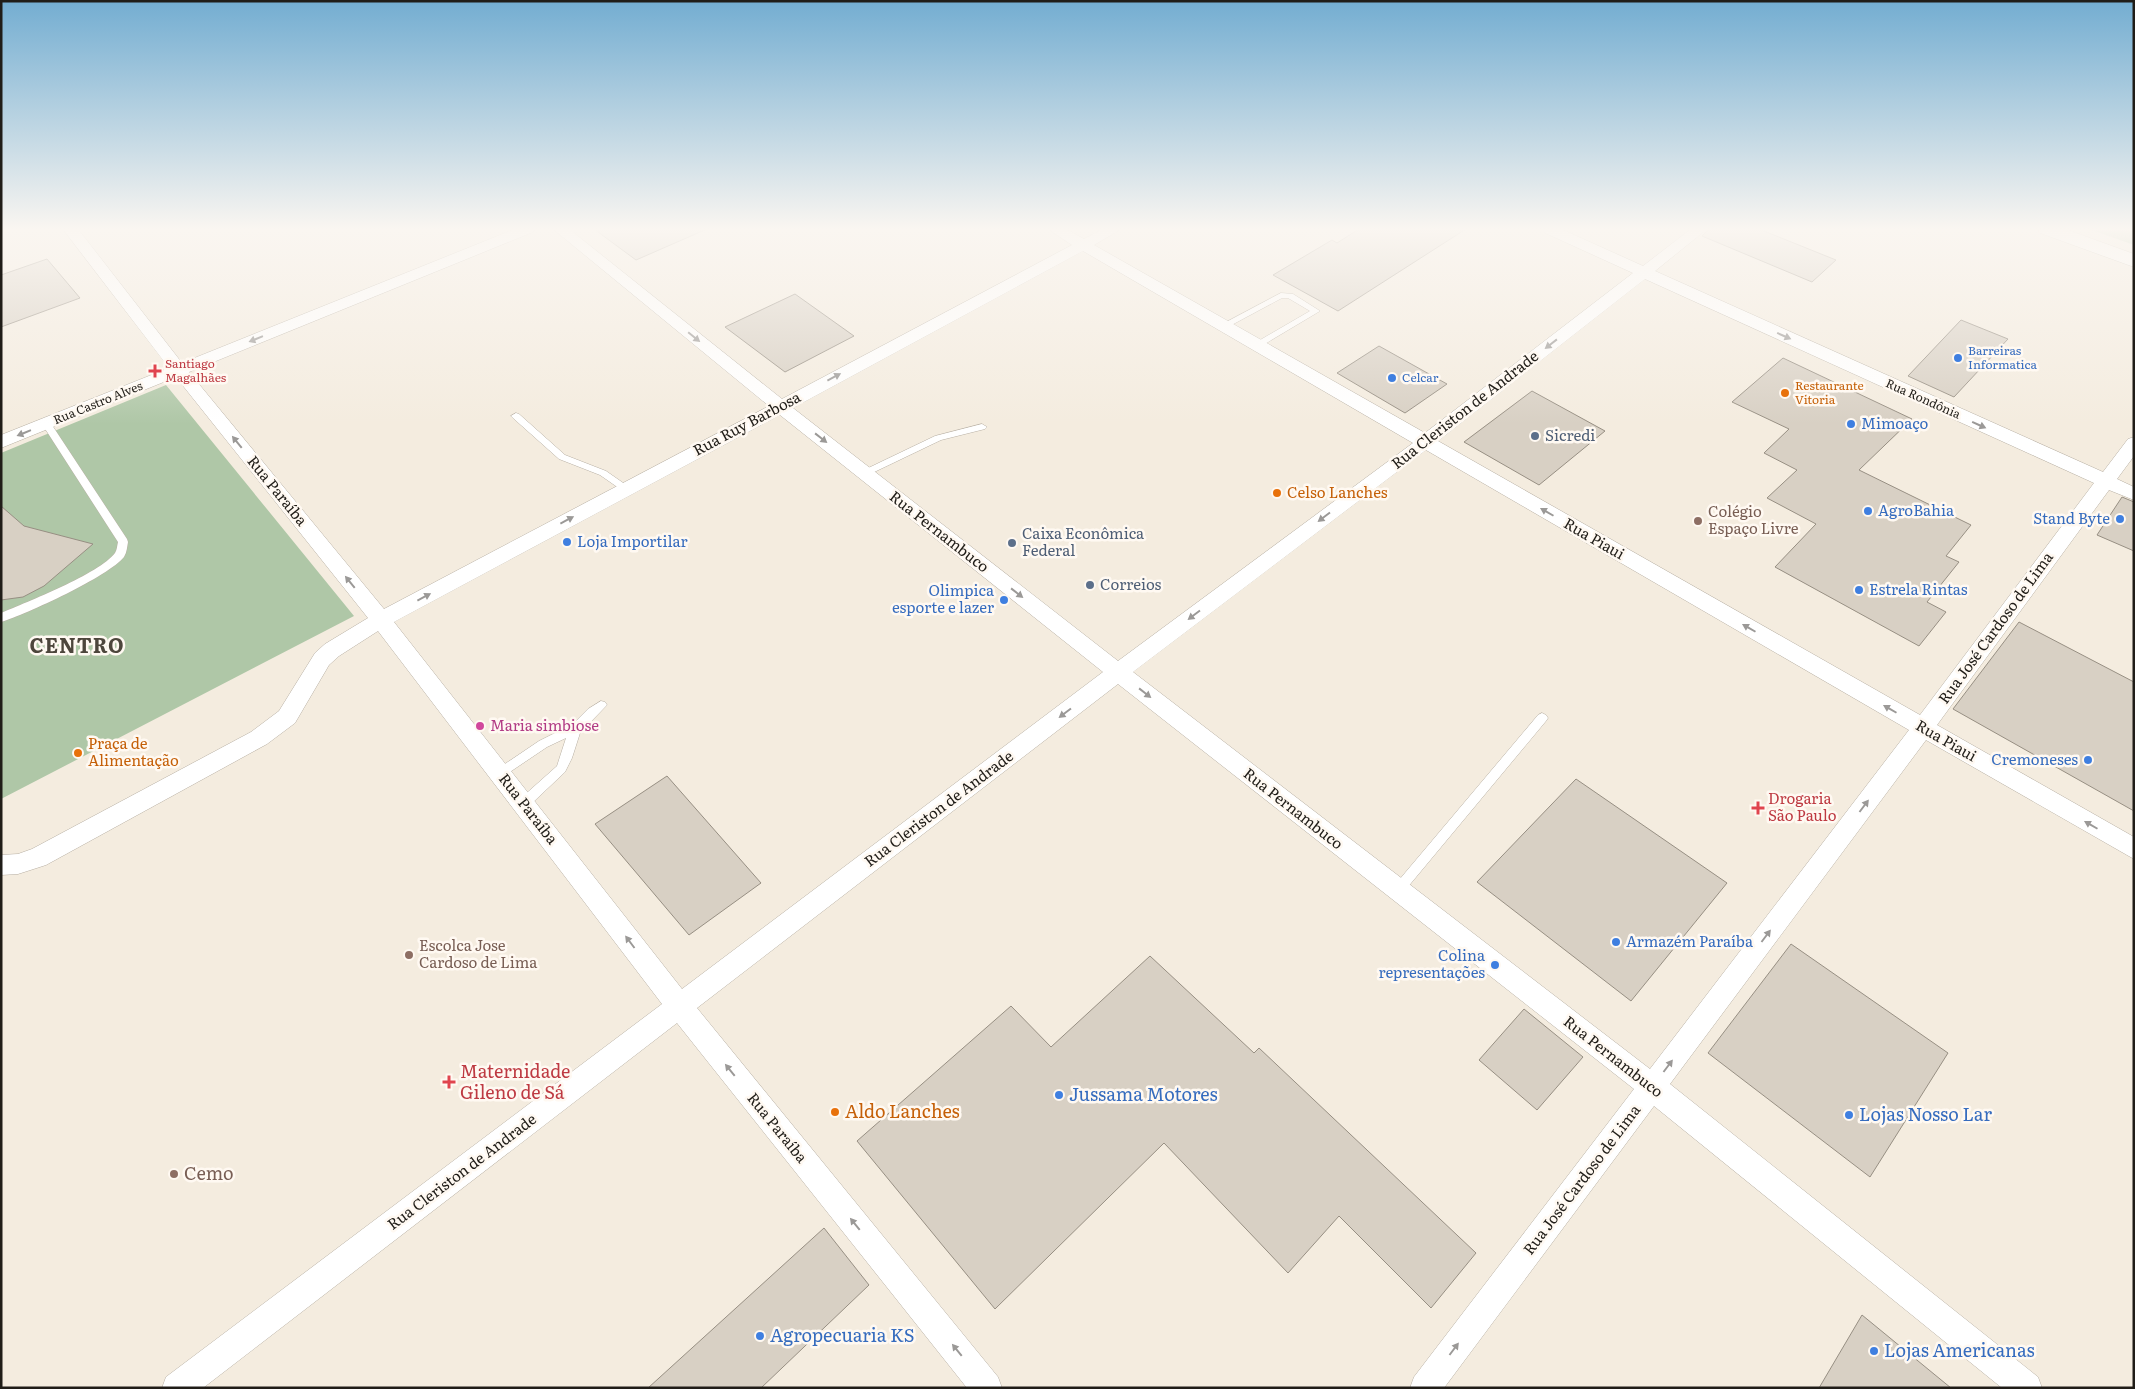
<svg xmlns="http://www.w3.org/2000/svg" width="2135" height="1389" font-family="Literata,serif">
<style>
.green{fill:#afc7a7}
.building{fill:#d8d0c4;stroke:#978f83}
.lines{fill:none;stroke-linecap:round;stroke-linejoin:round}
.service-casing{stroke:#b7afa3;stroke-width:1}
.minor-casing{stroke:#b7afa3;stroke-width:1}
.secondary-casing{stroke:#b7afa3;stroke-width:1}
.service{fill:#fff;fill-rule:evenodd}
.minor{fill:#fff;fill-rule:evenodd}
.secondary{fill:#fff;fill-rule:evenodd}
.oneway{fill:#9b9997}
.shop-dot{fill:#3f7fe0;stroke:#fff9f2;stroke-width:2}
.health-dot{fill:#e0444e;stroke:#fff9f2;stroke-width:2}
.food-dot{fill:#e8710a;stroke:#fff9f2;stroke-width:2}
.service-dot{fill:#5c6f8a;stroke:#fff9f2;stroke-width:2}
.education-dot{fill:#8d6e63;stroke:#fff9f2;stroke-width:2}
.hotel-dot{fill:#d1479c;stroke:#fff9f2;stroke-width:2}
.labels{text-anchor:middle;stroke-width:5;stroke-linejoin:round;paint-order:stroke}
.far-shop-label{font-size:12px;fill:#366cbe;stroke:#fff9f2;text-anchor:start}
.far-health-label{font-size:12px;fill:#be3a42;stroke:#fff9f2;text-anchor:start}
.far-food-label{font-size:12px;fill:#c56008;stroke:#fff9f2;text-anchor:start}
.far-street-label{font-size:12px;fill:#201d18;stroke:#fff9f2}
.street-label{font-size:15px;fill:#201d18;stroke:#fff9f2}
.shop-label{font-size:15px;fill:#366cbe;stroke:#fff9f2;text-anchor:start}
.service-label{font-size:15px;fill:#4e5e75;stroke:#fff9f2;text-anchor:start}
.food-label{font-size:15px;fill:#c56008;stroke:#fff9f2;text-anchor:start}
.education-label{font-size:15px;fill:#785e54;stroke:#fff9f2;text-anchor:start}
.hotel-label{font-size:15px;fill:#b23c85;stroke:#fff9f2;text-anchor:start}
.health-label{font-size:15px;fill:#be3a42;stroke:#fff9f2;text-anchor:start}
.near-health-label{font-size:18px;fill:#be3a42;stroke:#fff9f2;text-anchor:start}
.near-shop-label{font-size:18px;fill:#366cbe;stroke:#fff9f2;text-anchor:start}
.near-food-label{font-size:18px;fill:#c56008;stroke:#fff9f2;text-anchor:start}
.near-education-label{font-size:18px;fill:#785e54;stroke:#fff9f2;text-anchor:start}
.district-label{font-size:20px;font-weight:bold;letter-spacing:1px;fill:#4d463c;stroke:#fff9f2}
</style>
<rect width="100%" height="100%" fill="#f4ecdf"/>
<path class="green" d="M2089,229H2134V245Z
M166,385L354,616L1,799V453Z"/>
<path class="building" d="M594,229H707L636,260Z
M1359,229H1466L1338,311L1273,275L1332,240L1337,243Z
M1709,229H1759L1836,260L1812,282L1702,236Z
M47,259L80,298L1,327V275Z
M795,294L854,336L785,372L725,327Z
M1961,320L2008,339L1954,397L1908,376Z
M1379,346L1447,384L1405,413L1337,373Z
M1783,358L1912,419L1859,470L1971,525L1946,556L1959,562L1927,602L1946,612L1919,646L1775,567L1816,524L1767,498L1797,470L1764,453L1789,429L1732,402Z
M1532,391L1605,431L1539,485L1464,442Z
M2122,497L2134,502V551L2097,535Z
M1,506L24,526L93,544L44,586L23,597L1,600Z
M2019,622L2134,682V811L1953,709Z
M667,776L761,883L689,935L595,824Z
M1576,779L1727,883L1631,1001L1477,882Z
M1791,944L1948,1053L1870,1177L1708,1053Z
M1150,956L1254,1053L1259,1048L1476,1253L1431,1308L1339,1216L1288,1273L1164,1143L995,1309L857,1141L1011,1006L1051,1047Z
M1524,1009L1583,1057L1537,1110L1479,1060Z
M824,1228L869,1285L761,1388H648Z
M1862,1315L1951,1388H1819Z"/>
<g class="lines">
<defs>
<path id="service" d="M1281,293L1293,294L1320,311L1258,348L1254,345L1255,343L1310,311L1288,298H1282L1226,328L1223,329L1219,326Z
M516,413L519,414L565,455L606,471L629,487L631,489L629,491H623L600,475L559,459L513,418L511,416Z
M47,421L50,422L127,539L128,542C127,547 127,552 124,557C109,576 27,614 1,622V613C27,602 99,574 115,553C117,550 117,546 118,542L42,424Z
M982,424L987,427L985,429L941,440L868,475L865,476L860,473L862,471L935,436Z
M601,701L605,702L607,705L580,733L572,758L565,772L528,807L524,808L520,807L518,803L520,799L557,766L566,738L547,747L504,776L500,778L496,776L494,773L496,770L539,741L573,724L588,709Z
M1542,713L1546,715L1548,718L1546,721L1402,894L1398,896L1394,894L1392,890L1394,886L1538,715Z"/>
<path id="minor" d="M63,229H78L182,363L515,229H535L533,232L189,372L384,609L769,406L553,229H569L782,399L1072,245L1048,229H1066L1084,239L1103,229H1121L1094,245L1425,433L1633,273L1543,232L1541,229H1561L1643,266L1691,229H1707L1655,271L2103,472L2128,439L2134,437V456L2117,479L2134,487V500L2109,490L1937,725L2134,837V859L1926,740L1670,1084L2038,1377L2042,1388H2002L1654,1106L1444,1388H1410L1414,1377L1634,1089L1118,684L697,1008L998,1377L1002,1388H967L677,1023L203,1388H162L166,1377L662,1004L378,631L339,656L329,665L295,723L267,744L46,865L18,874L1,875V855L18,854L32,849L251,732L279,711L315,653L325,644L368,618L176,377L1,448V435L169,368ZM1083,251L1413,443L1118,661L793,408ZM1645,279L2094,483L1920,715L1438,441ZM780,415L1103,672L682,989L394,622ZM1426,450L1909,730L1650,1069L1133,672Z"/>
<path id="secondary" d="M2038,229H2065L2134,254V267L2040,233Z"/>
</defs>
<use href="#service" class="service-casing"/>
<use href="#minor" class="minor-casing"/>
<use href="#secondary" class="secondary-casing"/>
<use href="#service" class="service"/>
<use href="#minor" class="minor"/>
<use href="#secondary" class="secondary"/>
</g>
<defs><path id="oneway-solid" d="M-6-.8H1V-3.2L6.5 0L1 3.2V.8H-6Z" transform="scale(1.25)"/></defs>
<g class="oneway">
<use href="#oneway-solid" transform="translate(1784 336) rotate(24)"/>
<use href="#oneway-solid" transform="translate(694 337) rotate(39)"/>
<use href="#oneway-solid" transform="translate(256 339) rotate(158)"/>
<use href="#oneway-solid" transform="translate(1551 344) rotate(142)"/>
<use href="#oneway-solid" transform="translate(834 377) rotate(-28)"/>
<use href="#oneway-solid" transform="translate(1979 425) rotate(24)"/>
<use href="#oneway-solid" transform="translate(24 433) rotate(158)"/>
<use href="#oneway-solid" transform="translate(821 438) rotate(38)"/>
<use href="#oneway-solid" transform="translate(237 442) rotate(-129)"/>
<use href="#oneway-solid" transform="translate(1547 512) rotate(-150)"/>
<use href="#oneway-solid" transform="translate(1324 517) rotate(143)"/>
<use href="#oneway-solid" transform="translate(567 520) rotate(-28)"/>
<use href="#oneway-solid" transform="translate(350 582) rotate(-129)"/>
<use href="#oneway-solid" transform="translate(1017 593) rotate(38)"/>
<use href="#oneway-solid" transform="translate(424 597) rotate(-28)"/>
<use href="#oneway-solid" transform="translate(1194 615) rotate(143)"/>
<use href="#oneway-solid" transform="translate(1749 628) rotate(-150)"/>
<use href="#oneway-solid" transform="translate(1145 693) rotate(38)"/>
<use href="#oneway-solid" transform="translate(1890 709) rotate(-150)"/>
<use href="#oneway-solid" transform="translate(1065 713) rotate(143)"/>
<use href="#oneway-solid" transform="translate(1864 806) rotate(-53)"/>
<use href="#oneway-solid" transform="translate(2091 825) rotate(-150)"/>
<use href="#oneway-solid" transform="translate(1766 936) rotate(-53)"/>
<use href="#oneway-solid" transform="translate(630 942) rotate(-127)"/>
<use href="#oneway-solid" transform="translate(1668 1066) rotate(-53)"/>
<use href="#oneway-solid" transform="translate(730 1070) rotate(-129)"/>
<use href="#oneway-solid" transform="translate(855 1224) rotate(-129)"/>
<use href="#oneway-solid" transform="translate(1454 1349) rotate(-53)"/>
<use href="#oneway-solid" transform="translate(957 1350) rotate(-129)"/>
</g>
<linearGradient id="sky" x2="0" y2="1"><stop stop-color="#73add1"/><stop offset="0.54" stop-color="#faf6f1"/><stop offset="1" stop-color="#faf6f1" stop-opacity="0"/></linearGradient>
<rect width="2135" height="424" fill="url(#sky)"/>
<g class="shop-dot">
<circle cx="1958" cy="358" r="5"/>
<circle cx="1392" cy="378" r="5"/>
<circle cx="1851" cy="424" r="5"/>
<circle cx="1868" cy="511" r="5"/>
<circle cx="2120" cy="519" r="5"/>
<circle cx="567" cy="542" r="5"/>
<circle cx="1859" cy="590" r="5"/>
<circle cx="1004" cy="600" r="5"/>
<circle cx="2088" cy="760" r="5"/>
<circle cx="1616" cy="942" r="5"/>
<circle cx="1495" cy="965" r="5"/>
<circle cx="1059" cy="1095" r="5"/>
<circle cx="1849" cy="1115" r="5"/>
<circle cx="760" cy="1336" r="5"/>
<circle cx="1874" cy="1351" r="5"/>
</g>
<g class="health-dot">
<path d="M152.5 363.5h5v5h5v5h-5v5h-5v-5h-5v-5h5z"/>
<path d="M1755.5 800.5h5v5h5v5h-5v5h-5v-5h-5v-5h5z"/>
<path d="M446.5 1074.5h5v5h5v5h-5v5h-5v-5h-5v-5h5z"/>
</g>
<g class="food-dot">
<circle cx="1785" cy="393" r="5"/>
<circle cx="1277" cy="493" r="5"/>
<circle cx="78" cy="753" r="5"/>
<circle cx="835" cy="1112" r="5"/>
</g>
<g class="service-dot">
<circle cx="1535" cy="436" r="5"/>
<circle cx="1012" cy="543" r="5"/>
<circle cx="1090" cy="585" r="5"/>
</g>
<g class="education-dot">
<circle cx="1698" cy="521" r="5"/>
<circle cx="409" cy="955" r="5"/>
<circle cx="174" cy="1174" r="5"/>
</g>
<circle class="hotel-dot" cx="480" cy="726" r="5"/>
<g class="labels">
<g class="far-shop-label">
<text x="1968" y="355">Barreiras<tspan x="1968" dy="14">Informatica</tspan></text>
<text x="1402" y="382">Celcar</text>
</g>
<g class="far-health-label">
<text x="165" y="368">Santiago<tspan x="165" dy="14">Magalhães</tspan></text>
</g>
<g class="far-food-label">
<text x="1795" y="390">Restaurante<tspan x="1795" dy="14">Vitoria</tspan></text>
</g>
<g class="far-street-label">
<text transform="translate(1923 399) rotate(24)" y="4">Rua Rondônia</text>
<text transform="translate(98 403) rotate(-22)" y="4">Rua Castro Alves</text>
</g>
<g class="street-label">
<text transform="translate(1465 410) rotate(-38)" y="5">Rua Cleriston de Andrade</text>
<text transform="translate(747 424) rotate(-28)" y="5">Rua Ruy Barbosa</text>
<text transform="translate(277 491) rotate(51)" y="5">Rua Paraíba</text>
<text transform="translate(939 532) rotate(38)" y="5">Rua Pernambuco</text>
<text transform="translate(1594 539) rotate(30)" y="5">Rua Piaui</text>
<text transform="translate(1996 628) rotate(-54)" y="5">Rua José Cardoso de Lima</text>
<text transform="translate(1946 741) rotate(30)" y="5">Rua Piaui</text>
<text transform="translate(528 809) rotate(52)" y="5">Rua Paraíba</text>
<text transform="translate(939 809) rotate(-37)" y="5">Rua Cleriston de Andrade</text>
<text transform="translate(1293 809) rotate(38)" y="5">Rua Pernambuco</text>
<text transform="translate(1613 1057) rotate(38)" y="5">Rua Pernambuco</text>
<text transform="translate(777 1128) rotate(51)" y="5">Rua Paraíba</text>
<text transform="translate(462 1172) rotate(-37)" y="5">Rua Cleriston de Andrade</text>
<text transform="translate(1582 1180) rotate(-53)" y="5">Rua José Cardoso de Lima</text>
</g>
<g class="shop-label">
<text x="1861" y="429">Mimoaço</text>
<text x="1878" y="516">AgroBahia</text>
<text x="2110" y="524" text-anchor="end">Stand Byte</text>
<text x="577" y="547">Loja Importilar</text>
<text x="1869" y="595">Estrela Rintas</text>
<text x="994" y="596" text-anchor="end">Olimpica<tspan x="994" dy="17">esporte e lazer</tspan></text>
<text x="2078" y="765" text-anchor="end">Cremoneses</text>
<text x="1626" y="947">Armazém Paraíba</text>
<text x="1485" y="961" text-anchor="end">Colina<tspan x="1485" dy="17">representações</tspan></text>
</g>
<g class="service-label">
<text x="1545" y="441">Sicredi</text>
<text x="1022" y="539">Caixa Econômica<tspan x="1022" dy="17">Federal</tspan></text>
<text x="1100" y="590">Correios</text>
</g>
<g class="food-label">
<text x="1287" y="498">Celso Lanches</text>
<text x="88" y="749">Praça de<tspan x="88" dy="17">Alimentação</tspan></text>
</g>
<g class="education-label">
<text x="1708" y="517">Colégio<tspan x="1708" dy="17">Espaço Livre</tspan></text>
<text x="419" y="951">Escolca Jose<tspan x="419" dy="17">Cardoso de Lima</tspan></text>
</g>
<g class="hotel-label">
<text x="490" y="731">Maria simbiose</text>
</g>
<g class="health-label">
<text x="1768" y="804">Drogaria<tspan x="1768" dy="17">São Paulo</tspan></text>
</g>
<g class="near-health-label">
<text x="460" y="1078">Maternidade<tspan x="460" dy="21">Gileno de Sá</tspan></text>
</g>
<g class="near-shop-label">
<text x="1069" y="1101">Jussama Motores</text>
<text x="1859" y="1121">Lojas Nosso Lar</text>
<text x="770" y="1342">Agropecuaria KS</text>
<text x="1884" y="1357">Lojas Americanas</text>
</g>
<g class="near-food-label">
<text x="845" y="1118">Aldo Lanches</text>
</g>
<g class="near-education-label">
<text x="184" y="1180">Cemo</text>
</g>
<g class="district-label">
<text x="77" y="653">CENTRO</text>
</g>
</g>
<rect width="2135" height="1389" fill="none" stroke="#201d18" stroke-width="5"/>
</svg>
